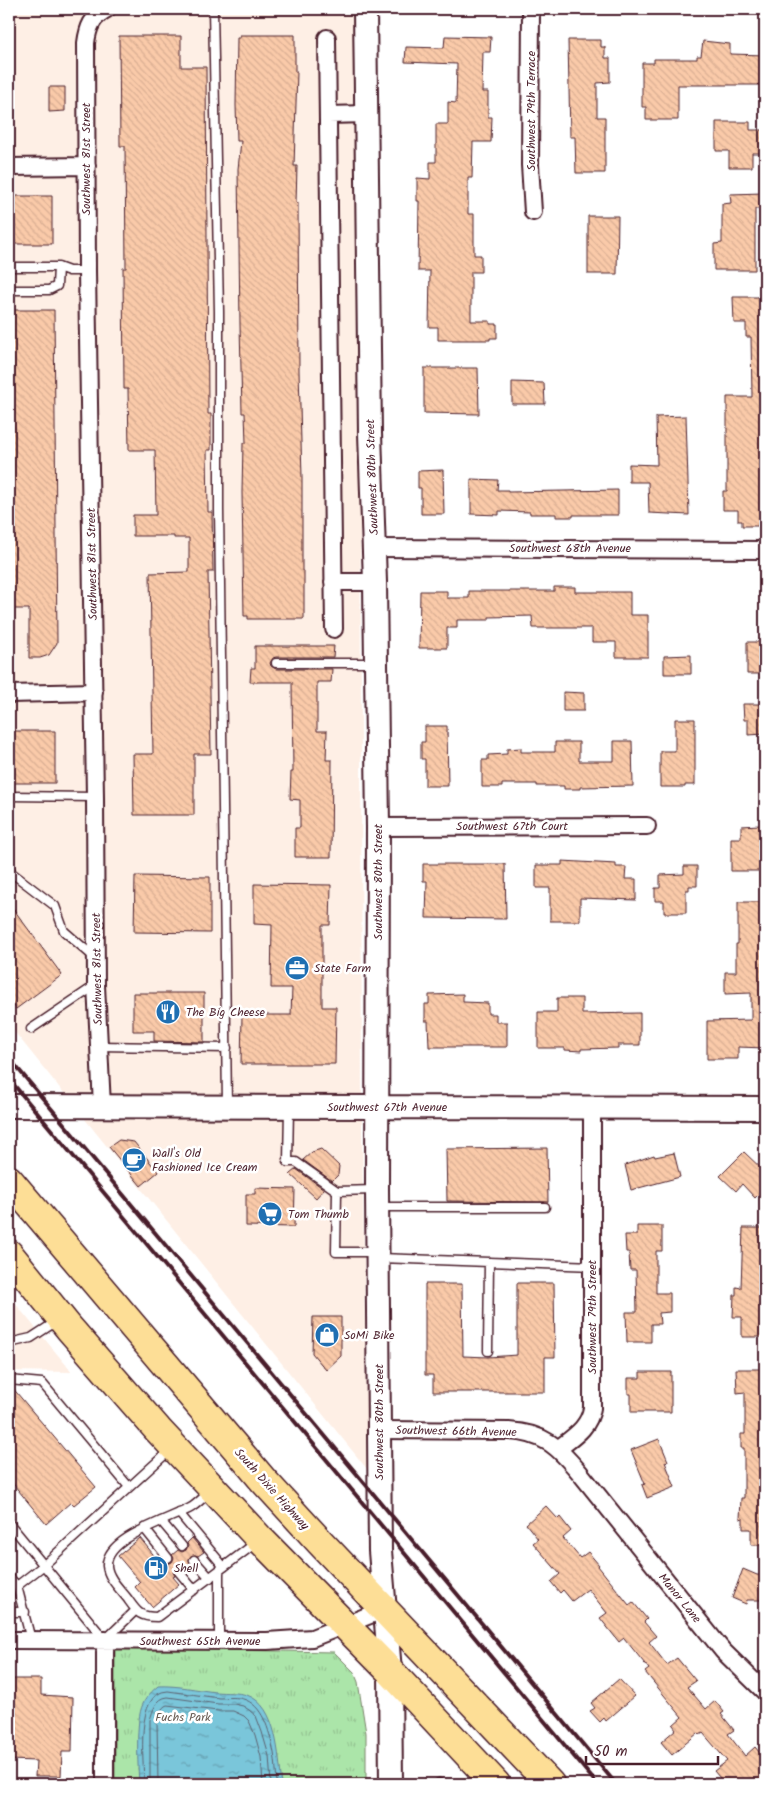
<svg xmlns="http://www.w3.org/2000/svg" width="774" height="1793" font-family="Kalam,sans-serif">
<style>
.built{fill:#feefe5}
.park{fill:url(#park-tufts);stroke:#7a826a}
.water{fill:url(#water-ripples);stroke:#678394}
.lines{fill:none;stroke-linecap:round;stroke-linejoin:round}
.shore{stroke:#5d6271;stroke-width:1}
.building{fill:url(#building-back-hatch);stroke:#4a1f2b}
.lane-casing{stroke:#4a1f2b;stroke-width:11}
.street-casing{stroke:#4a1f2b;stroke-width:20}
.secondary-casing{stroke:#4a1f2b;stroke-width:26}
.highway-casing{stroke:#4a1f2b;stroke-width:31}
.lane{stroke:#fff;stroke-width:8}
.street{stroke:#fff;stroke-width:16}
.secondary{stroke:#fff;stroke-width:22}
.highway{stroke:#fdde96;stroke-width:28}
.rail{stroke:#4a1f2b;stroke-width:4}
.labels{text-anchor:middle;stroke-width:5;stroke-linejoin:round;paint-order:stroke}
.street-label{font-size:12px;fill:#4a1f2b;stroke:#fff}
.poi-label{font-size:12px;fill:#4a1f2b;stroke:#fff;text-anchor:start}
.park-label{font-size:12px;fill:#675a51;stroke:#fff}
</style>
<defs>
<pattern id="park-tufts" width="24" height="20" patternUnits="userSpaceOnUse" patternTransform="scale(1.25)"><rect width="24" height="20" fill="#abe5a9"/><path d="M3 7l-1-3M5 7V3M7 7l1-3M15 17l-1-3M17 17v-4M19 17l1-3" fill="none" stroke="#95c492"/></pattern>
<pattern id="water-ripples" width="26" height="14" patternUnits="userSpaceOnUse" patternTransform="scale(1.25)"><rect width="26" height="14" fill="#7ac6da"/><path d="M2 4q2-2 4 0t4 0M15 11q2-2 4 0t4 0" fill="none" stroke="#66a0b1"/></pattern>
<pattern id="building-back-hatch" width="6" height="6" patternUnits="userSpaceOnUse" patternTransform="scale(1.25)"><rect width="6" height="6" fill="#facaa9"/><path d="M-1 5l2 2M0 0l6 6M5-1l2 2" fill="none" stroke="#d8ad92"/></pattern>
</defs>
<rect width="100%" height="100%" fill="#fff"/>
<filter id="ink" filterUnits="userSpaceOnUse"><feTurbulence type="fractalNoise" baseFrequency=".02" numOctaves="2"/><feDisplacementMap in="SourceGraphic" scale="10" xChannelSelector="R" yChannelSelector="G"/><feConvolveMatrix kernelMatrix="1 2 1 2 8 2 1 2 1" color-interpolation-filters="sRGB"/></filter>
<g filter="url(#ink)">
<path class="built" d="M9,9H359L362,1126L367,1469L9,1025Z
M9,1296L72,1372L9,1371Z"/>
<path class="park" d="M115,1648L334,1652L354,1672L358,1682L366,1733V1784H115Z"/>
<path class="water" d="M158,1686C178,1685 197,1690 216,1692C226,1693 237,1692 247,1695C278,1706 278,1757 282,1784H139C138,1766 135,1720 143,1704C146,1697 152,1691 158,1686Z"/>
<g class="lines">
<path class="shore" d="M144,1784C144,1761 134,1692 168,1691C185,1693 202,1696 219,1698C227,1698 237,1696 246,1700C265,1708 270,1735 274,1753C276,1763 276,1774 277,1784
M150,1784V1720C153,1710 156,1698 168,1697L218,1704H234L243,1706L249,1710L256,1716L262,1732L269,1756L271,1784
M158,1784L157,1721C159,1715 161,1707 167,1705L218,1711H233L244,1716L249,1721L255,1735L261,1757L263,1784"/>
</g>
<path class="building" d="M240,35H295V72H297L294,166H297L296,203H298L299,371L302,477V571H304V619H248V616H244L242,492L243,443H246L245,413H242L240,325L238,169L241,141H237L236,105L237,38H240Z
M119,36H181V67H206L208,414H211V450H207L208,512H212L213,572H208L211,754H194V815H134L133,754H153L150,573L189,572V538H174V536H133V515H156L155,450H129L128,389H124L123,268H126L125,146H120Z
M445,36L491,37L490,52H483L482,92H488V117H492L491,142H473L472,178H468V214H474V255H481V272H471V321H490V324H497V338H490V340H438V327H429L430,271H418L419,201H417V178L430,179V162H436V124H448V102L456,103L457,64L405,62L406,47L444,48Z
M568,40H601V47H605V58H610V82L597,83V117H605V173H576L575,137H570Z
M703,41L730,44V54L765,55V85H678V120H646V107H642V63H654V59H697V56H701Z
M49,87H65V111L49,112Z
M716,122H750V130H764V153H752V167H729V151H716Z
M763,193L764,209H755V270H714V244L722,243V204L731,203L730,194Z
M9,196H52V244H9Z
M588,216H618L617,274H588Z
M733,297H764V324H765V526H742V521H738V510H723V491H727V397H752L751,337H746V323H734Z
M9,310H54L57,643L49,655L40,658H29V609H9Z
M424,368H478L479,414L424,413Z
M512,382L544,383L545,404H512Z
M686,416L689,515L649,513L648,482H629V464L657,465L656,417Z
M443,470L444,514H421V488H418V471Z
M471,479L498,480L497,490H508V492L618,490V515H573V517H556V514H530V512L499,511V515L471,514Z
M554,587H575V592H630V615H648V657H616V642H592V628H533L532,616L489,617V620H457V628H447V648H419L420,591H447V598H469V591H554Z
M747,642H765V674H747Z
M255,646H334L333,657H276L273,658L270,663L271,666L276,669H332L331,682H317V731H327L326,760H332L331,857H295V828H300V800L290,799L291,772H293L292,682H250L251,668H255Z
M691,655V674H664V656Z
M563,692L584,693V711H563Z
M743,704H765V734L748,735V720H744Z
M675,719H695V785H685V787H660V751H675Z
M425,726H447L448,786H425V759H421V742H425Z
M9,731H55V783H9Z
M614,741H632L633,786L580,787V789H564V786H537V784H502V787H482V760H488V755L507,754V749L521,748V752H555V742H579V761H614Z
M760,825L762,871H731V838H741V826Z
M562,861L616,864V867H626L625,879H636V900L580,898V921H550V888H536V865H562Z
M423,864H505L506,919L426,918L427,881H423Z
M684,866H697V886H689V890H686V913H664V901H655V888H660V875L684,874Z
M135,876L210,877V933L134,932Z
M254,884L331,885L330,925H322V1007H336L335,1064H241L242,1015H291L292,988H271L272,925L254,924Z
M738,902H765V1048L738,1047V1059H707V1021L751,1020V993L725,994V972H736V944H738Z
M9,903L62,975L16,1009L9,999Z
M133,993H204V1042L154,1041V1031H133Z
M463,994V1002L488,1003V1014H496V1022H507V1047H429L428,1021H425V1004H429V995Z
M557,998H582V1014L640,1013V1045H618V1048L581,1049V1051L565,1050V1048H538V1012H557Z
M119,1140L134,1142L158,1172L141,1186L109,1147Z
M547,1148L548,1202L447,1201L446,1149Z
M321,1149L339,1166L338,1175L332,1181L303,1160L312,1152Z
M744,1152L765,1172V1188L755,1198L742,1184L736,1191L720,1176Z
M674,1153L680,1177L631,1190L625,1165L654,1155L655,1157Z
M296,1169L324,1189L316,1198L290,1174Z
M255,1188L295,1189L294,1227L246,1226V1194H255Z
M637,1226H662V1251H656V1293H670V1312L659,1313L660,1324H651V1342H627L626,1312H637L636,1270H630L629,1252H626L625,1235H637Z
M743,1228H765V1270H761L760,1304H765V1337H742V1317H733L734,1295H736V1287L741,1288Z
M517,1283H554L555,1357H545V1392H433V1375H425V1284H462L463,1356L488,1357L517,1355Z
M313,1317H341V1356L326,1370L312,1353Z
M736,1369H763V1377H765V1545H751V1529H743V1518L740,1519L741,1498H744V1448H741V1434H745V1392L737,1393Z
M640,1372H671V1412H631V1394H628V1378H640Z
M9,1386H11L96,1487L74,1505L71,1502L46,1524L9,1479Z
M659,1439L668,1461L665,1462L675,1487L647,1498L642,1485L645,1484L631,1450Z
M546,1506L558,1519L560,1517L571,1531L563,1538L580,1558L588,1552L599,1565L598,1566L629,1605L633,1602L647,1619L644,1622L656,1636L649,1642L667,1665L677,1658L696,1681L687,1687L706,1709L715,1701L724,1712L721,1714L734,1730L728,1734L745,1756L755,1747L765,1759V1784H725L714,1771L727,1761L703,1733L700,1735L698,1733L672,1755L661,1742L676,1729L673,1725L682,1717L645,1672L649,1669L624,1638L619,1642L600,1618L607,1613L588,1589L572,1601L563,1590L560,1593L551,1582L560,1574L533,1543L538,1539L526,1524Z
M140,1538L161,1564L164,1562L168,1564L172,1562L174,1558L172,1555L178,1550L182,1552L186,1550L188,1546L187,1543L192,1538L204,1552L198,1556L195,1555L191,1556L189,1559L190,1564L184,1569L179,1566L175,1568L173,1572L175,1576L173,1577L179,1584L152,1607L135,1587L140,1582L118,1556Z
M743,1569L757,1575H765V1600H747L746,1604L732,1598Z
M9,1679H41V1695L73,1697L72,1752H62L61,1776H35L36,1761L9,1760Z
M619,1679L635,1696L606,1721L604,1718L600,1722L590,1711L595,1708L591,1703Z"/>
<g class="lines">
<defs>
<path id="lane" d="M213,9L219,312V510L227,1104
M9,267H58L69,271H87
M9,290H49L57,286L58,267
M276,663H374
M9,796L95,797
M9,868L12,873L55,906L64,931L94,957
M31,1029L96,985
M99,1046L227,1048
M289,1108L288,1162H296L337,1191L336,1252H376
M337,1191L375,1190
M379,1207H545
M380,1258L593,1266
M9,1343L31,1338L57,1321
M488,1351L489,1262
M9,1380L42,1383L129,1487
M209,1492C204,1497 198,1503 192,1507C172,1519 105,1537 107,1566C108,1578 120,1589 127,1598C137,1612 139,1617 157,1617L257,1542
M179,1513L224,1567
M161,1521L182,1546
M9,1523L105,1640L136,1610
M144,1528L168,1558
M194,1560L210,1578
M219,1571V1641
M179,1572L194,1590
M9,1577L17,1586L31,1640
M17,1586L44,1565L170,1450
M9,1612H25
M439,1783V1784"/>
<path id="street" d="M531,9L530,165L533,212
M327,38L334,629
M328,115L367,114
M9,167L87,166
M374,548L765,550
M333,582H375
M9,694L94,692
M378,827L647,826
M102,1106L96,985L95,797L87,271L86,43C88,27 92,17 107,9
M379,1430L509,1431C545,1433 558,1447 580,1473L723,1651L765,1692
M558,1449C573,1437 589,1428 592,1408V1107
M9,1640L267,1641L312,1638L385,1609
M105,1640V1784"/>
<path id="secondary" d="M365,9L370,433L375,582L378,827L377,1190L380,1551L390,1671L391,1784
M9,1106L765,1108"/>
<path id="highway" d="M9,1180L263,1480L320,1542L550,1784
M9,1254L69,1328L158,1430L260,1539L390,1671L496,1784"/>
</defs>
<use href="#lane" class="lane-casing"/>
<use href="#street" class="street-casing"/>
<use href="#secondary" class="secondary-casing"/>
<use href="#highway" class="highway-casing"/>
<use href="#lane" class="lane"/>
<use href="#street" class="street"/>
<use href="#secondary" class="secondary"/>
<use href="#highway" class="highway"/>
<path class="rail" d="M9,1058L616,1784
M9,1079L597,1784"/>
</g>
</g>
<defs>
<symbol id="office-disc" viewBox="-11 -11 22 22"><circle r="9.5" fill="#1f6fb2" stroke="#fff"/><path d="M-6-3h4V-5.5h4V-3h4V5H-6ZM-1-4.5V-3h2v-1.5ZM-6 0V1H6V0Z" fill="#fff"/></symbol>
<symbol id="restaurant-disc" viewBox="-11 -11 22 22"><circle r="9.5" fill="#1f6fb2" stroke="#fff"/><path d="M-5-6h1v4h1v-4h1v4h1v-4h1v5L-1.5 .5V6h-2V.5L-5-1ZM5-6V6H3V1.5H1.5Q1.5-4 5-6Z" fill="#fff"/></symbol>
<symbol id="cafe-disc" viewBox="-11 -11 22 22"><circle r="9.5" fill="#1f6fb2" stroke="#fff"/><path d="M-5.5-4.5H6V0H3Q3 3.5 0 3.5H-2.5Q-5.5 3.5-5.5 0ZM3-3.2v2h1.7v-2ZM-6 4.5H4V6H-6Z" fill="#fff"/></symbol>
<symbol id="supermarket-disc" viewBox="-11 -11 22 22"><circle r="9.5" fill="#1f6fb2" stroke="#fff"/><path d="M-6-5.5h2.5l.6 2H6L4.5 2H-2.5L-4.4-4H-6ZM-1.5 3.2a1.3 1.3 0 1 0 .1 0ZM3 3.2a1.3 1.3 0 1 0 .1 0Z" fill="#fff"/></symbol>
<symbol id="shop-disc" viewBox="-11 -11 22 22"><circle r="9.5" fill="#1f6fb2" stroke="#fff"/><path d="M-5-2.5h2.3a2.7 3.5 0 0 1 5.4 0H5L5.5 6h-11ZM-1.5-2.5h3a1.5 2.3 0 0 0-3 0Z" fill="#fff"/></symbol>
<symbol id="fuel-disc" viewBox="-11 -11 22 22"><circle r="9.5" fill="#1f6fb2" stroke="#fff"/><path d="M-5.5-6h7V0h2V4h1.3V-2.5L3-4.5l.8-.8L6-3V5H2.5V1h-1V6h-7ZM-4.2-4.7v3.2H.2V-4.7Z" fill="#fff"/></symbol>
</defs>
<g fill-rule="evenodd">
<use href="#office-disc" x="283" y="954" width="28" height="28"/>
<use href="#restaurant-disc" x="154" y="998" width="28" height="28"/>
<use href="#cafe-disc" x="120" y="1146" width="28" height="28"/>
<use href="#supermarket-disc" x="256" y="1200" width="28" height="28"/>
<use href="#shop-disc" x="313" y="1321" width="28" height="28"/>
<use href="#fuel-disc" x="142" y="1554" width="28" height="28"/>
</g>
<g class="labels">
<g class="street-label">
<text transform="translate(531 111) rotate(-90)" y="4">Southwest 79th Terrace</text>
<text transform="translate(86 159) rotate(-90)" y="4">Southwest 81st Street</text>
<text transform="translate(372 477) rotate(-92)" y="4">Southwest 80th Street</text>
<text x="570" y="552">Southwest 68th Avenue</text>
<text transform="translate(92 564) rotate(-91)" y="4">Southwest 81st Street</text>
<text x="512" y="830">Southwest 67th Court</text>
<text transform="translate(378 882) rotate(-90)" y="4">Southwest 80th Street</text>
<text transform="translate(97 969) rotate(-91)" y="4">Southwest 81st Street</text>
<text x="387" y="1111">Southwest 67th Avenue</text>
<text transform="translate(592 1317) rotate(-90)" y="4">Southwest 79th Street</text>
<text transform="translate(379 1422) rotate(-90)" y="4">Southwest 80th Street</text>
<text transform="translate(456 1431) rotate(1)" y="4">Southwest 66th Avenue</text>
<text transform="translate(272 1489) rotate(48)" y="4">South Dixie Highway</text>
<text transform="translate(680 1598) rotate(51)" y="4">Manor Lane</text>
<text x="200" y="1645">Southwest 65th Avenue</text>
</g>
<g class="poi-label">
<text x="314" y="972">State Farm</text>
<text x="186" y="1016">The Big Cheese</text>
<text x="152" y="1157">Wall's Old<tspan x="152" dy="14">Fashioned Ice Cream</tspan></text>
<text x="288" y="1218">Tom Thumb</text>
<text x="344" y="1339">SoMi Bike</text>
<text x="174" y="1572">Shell</text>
</g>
<g class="park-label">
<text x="183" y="1721">Fuchs Park</text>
</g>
</g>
<rect width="774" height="1793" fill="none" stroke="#fff" stroke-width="30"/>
<rect x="15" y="15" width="744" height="1763" fill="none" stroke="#4a1f2b" stroke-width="2" filter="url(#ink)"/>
<path d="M586 1756v8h132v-8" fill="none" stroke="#4a1f2b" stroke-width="2.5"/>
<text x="594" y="1756" font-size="15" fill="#4a1f2b" stroke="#ffffff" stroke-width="4" paint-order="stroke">50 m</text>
</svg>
